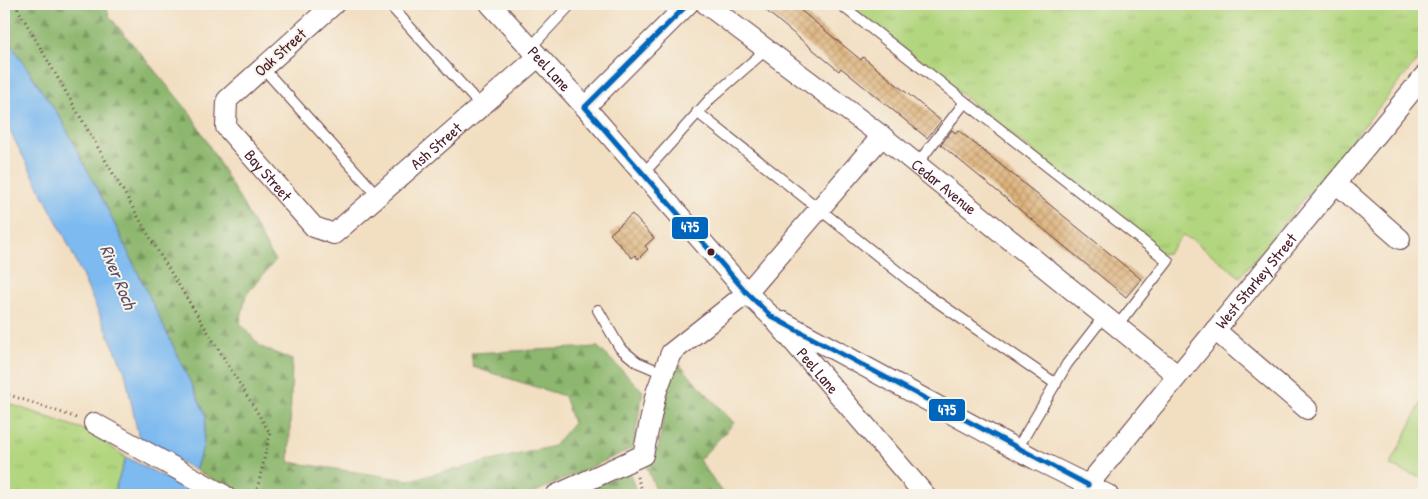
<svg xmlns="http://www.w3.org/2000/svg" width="1428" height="499" font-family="'Patrick Hand',sans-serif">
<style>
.grass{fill:url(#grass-tufts);stroke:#7e7a55}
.forest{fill:url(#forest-firs);stroke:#6c6b4c}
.pitch{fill:#b2d67f;stroke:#7e7a55}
.water{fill:#7dbaf0;stroke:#646c8e}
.building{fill:url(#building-cross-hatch)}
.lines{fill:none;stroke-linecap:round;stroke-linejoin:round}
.lane-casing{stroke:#633c42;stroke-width:12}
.street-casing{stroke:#633c42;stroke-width:22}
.path{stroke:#633c42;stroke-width:3;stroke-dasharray:1 4;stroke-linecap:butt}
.lane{stroke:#fff;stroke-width:10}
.street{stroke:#fff;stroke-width:20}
.bus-1-casing{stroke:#f7f3e8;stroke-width:9}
.bus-1{stroke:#0065bd;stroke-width:5}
.bus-dot{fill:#4a1f2b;stroke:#f7f3e8;stroke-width:2}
.labels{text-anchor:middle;stroke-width:4;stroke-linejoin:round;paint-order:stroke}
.street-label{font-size:16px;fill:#4a1f2b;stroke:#f7f3e8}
.water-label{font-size:18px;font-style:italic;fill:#594e66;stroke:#f7f3e8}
.line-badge{stroke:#f7f3e8;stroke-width:2}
.badge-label{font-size:14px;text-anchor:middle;font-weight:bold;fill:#fff}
</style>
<defs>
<pattern id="grass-tufts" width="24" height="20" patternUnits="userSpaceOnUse" patternTransform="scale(1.25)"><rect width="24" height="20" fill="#b2d67f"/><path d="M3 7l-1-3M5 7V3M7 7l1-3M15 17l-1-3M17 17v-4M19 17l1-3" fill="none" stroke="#9bb76e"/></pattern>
<pattern id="forest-firs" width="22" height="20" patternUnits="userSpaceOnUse" patternTransform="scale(1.25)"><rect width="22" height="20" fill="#8db76e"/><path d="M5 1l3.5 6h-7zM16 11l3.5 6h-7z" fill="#75945b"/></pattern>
<pattern id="building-cross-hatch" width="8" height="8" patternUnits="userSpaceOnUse" patternTransform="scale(1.25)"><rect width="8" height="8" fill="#ddb27a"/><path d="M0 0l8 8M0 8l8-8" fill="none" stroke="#b59064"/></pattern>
</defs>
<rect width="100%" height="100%" fill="#f7f3e8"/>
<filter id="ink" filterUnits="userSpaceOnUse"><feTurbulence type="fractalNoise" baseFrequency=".02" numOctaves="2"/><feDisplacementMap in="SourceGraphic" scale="10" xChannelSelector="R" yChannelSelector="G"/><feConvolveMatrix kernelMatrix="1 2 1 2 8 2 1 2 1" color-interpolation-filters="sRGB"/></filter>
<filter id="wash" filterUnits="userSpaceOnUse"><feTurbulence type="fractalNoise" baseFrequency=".0096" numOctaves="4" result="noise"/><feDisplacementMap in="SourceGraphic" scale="20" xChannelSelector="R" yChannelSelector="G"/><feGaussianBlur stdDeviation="1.12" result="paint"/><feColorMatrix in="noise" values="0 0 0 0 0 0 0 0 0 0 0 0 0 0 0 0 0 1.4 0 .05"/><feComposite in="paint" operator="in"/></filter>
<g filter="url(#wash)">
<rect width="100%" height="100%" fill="#f2dfc2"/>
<path class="grass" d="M848,4H1424V52L1240,277L1192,239H1189L1183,235L1168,253L1161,254Z
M4,402L88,431L126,457L114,492L111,495H4Z"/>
<path class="forest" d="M4,4H106L109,16L191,114L275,261L246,295L240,323L261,347L292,360L289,462L409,480L554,446L573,423L564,396L473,367L471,353L598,347L643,391L633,448L529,495H243L195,470L203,447L206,415L106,206L61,119L4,34Z
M677,362L734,423L699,460L725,495H658L645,463L658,449L668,387Z
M629,470L637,495H579Z"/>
<path class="pitch" d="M1424,397V479L1390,466Z"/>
<path class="water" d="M4,34L61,119L106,206L206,415L203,447L195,470L139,439L125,372L65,237L4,120Z
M126,457L187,489L184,495H111L114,492Z"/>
<g id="blocks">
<path class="building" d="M758,4H793L861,60L863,57L941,121L927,138L841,68L839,71Z
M952,130L955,133L958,130L1141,279L1126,297L941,145Z
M632,214L654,238L645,246L648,249L638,259L635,255L632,258L610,234Z"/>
</g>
</g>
<g filter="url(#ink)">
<use href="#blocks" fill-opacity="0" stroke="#633c42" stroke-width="1"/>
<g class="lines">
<defs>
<path id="lane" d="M389,4L481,106
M840,4L1168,261L1118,325
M530,48L571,4
M263,68L378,196
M697,112L926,294L1056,384
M917,164L965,102
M643,174L711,98L767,49
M598,310L620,348L637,362L663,373
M1017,449L1067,364L1105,315"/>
<g id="street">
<path id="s1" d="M334,4L227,100L226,127L314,227L334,234L538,57"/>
<path id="s2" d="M490,4L585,107L747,293L772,317L925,495"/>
<path id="s3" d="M706,4L882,136L1177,375"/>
<path d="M585,107L688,4"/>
<path d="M1336,183L1400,239"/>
<path d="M783,322L1035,459L1108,495"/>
<path d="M1215,330L1307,409"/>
<path d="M94,423L224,495"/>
<path d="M556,495L643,455L656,393L671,353L747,293L882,136"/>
<path id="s4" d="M1082,495L1088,485L1424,76"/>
</g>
</defs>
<use href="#lane" class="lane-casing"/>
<use href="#street" class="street-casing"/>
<path class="path" d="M15,4L159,253L270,433L256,495
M4,393L77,418
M637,477L644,495"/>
<use href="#lane" class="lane"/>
<use href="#street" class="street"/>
<defs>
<path id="bus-1" d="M585,107L747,293L772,317L1088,485
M585,107L688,4"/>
</defs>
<use href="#bus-1" class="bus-1-casing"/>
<use href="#bus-1" class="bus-1"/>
</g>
</g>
<circle class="bus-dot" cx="711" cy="252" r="4.5"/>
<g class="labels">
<g class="street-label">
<text transform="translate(280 52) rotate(-42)" y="6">Oak Street</text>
<text dy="6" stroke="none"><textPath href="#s2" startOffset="88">Peel Lane</textPath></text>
<text dy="6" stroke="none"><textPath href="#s1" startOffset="460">Ash Street</textPath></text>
<text dy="6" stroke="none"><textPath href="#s1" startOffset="235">Bay Street</textPath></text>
<text dy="6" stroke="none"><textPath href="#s3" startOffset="300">Cedar Avenue</textPath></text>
<text dy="6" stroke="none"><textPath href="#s4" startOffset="276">West Starkey Street</textPath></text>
<text dy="6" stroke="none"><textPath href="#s2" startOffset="492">Peel Lane</textPath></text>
</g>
<g class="water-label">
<text transform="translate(118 277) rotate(68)" y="6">River Roch</text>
</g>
</g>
<g class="line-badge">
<rect x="671" y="216" width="38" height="24" rx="5" fill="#0065bd"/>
<rect x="928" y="398" width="38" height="24" rx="5" fill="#0065bd"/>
</g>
<g class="badge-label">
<text x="690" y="232">475</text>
<text x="947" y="415">475</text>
</g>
<rect width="1428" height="499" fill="none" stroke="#f7f3e8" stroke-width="20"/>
</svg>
